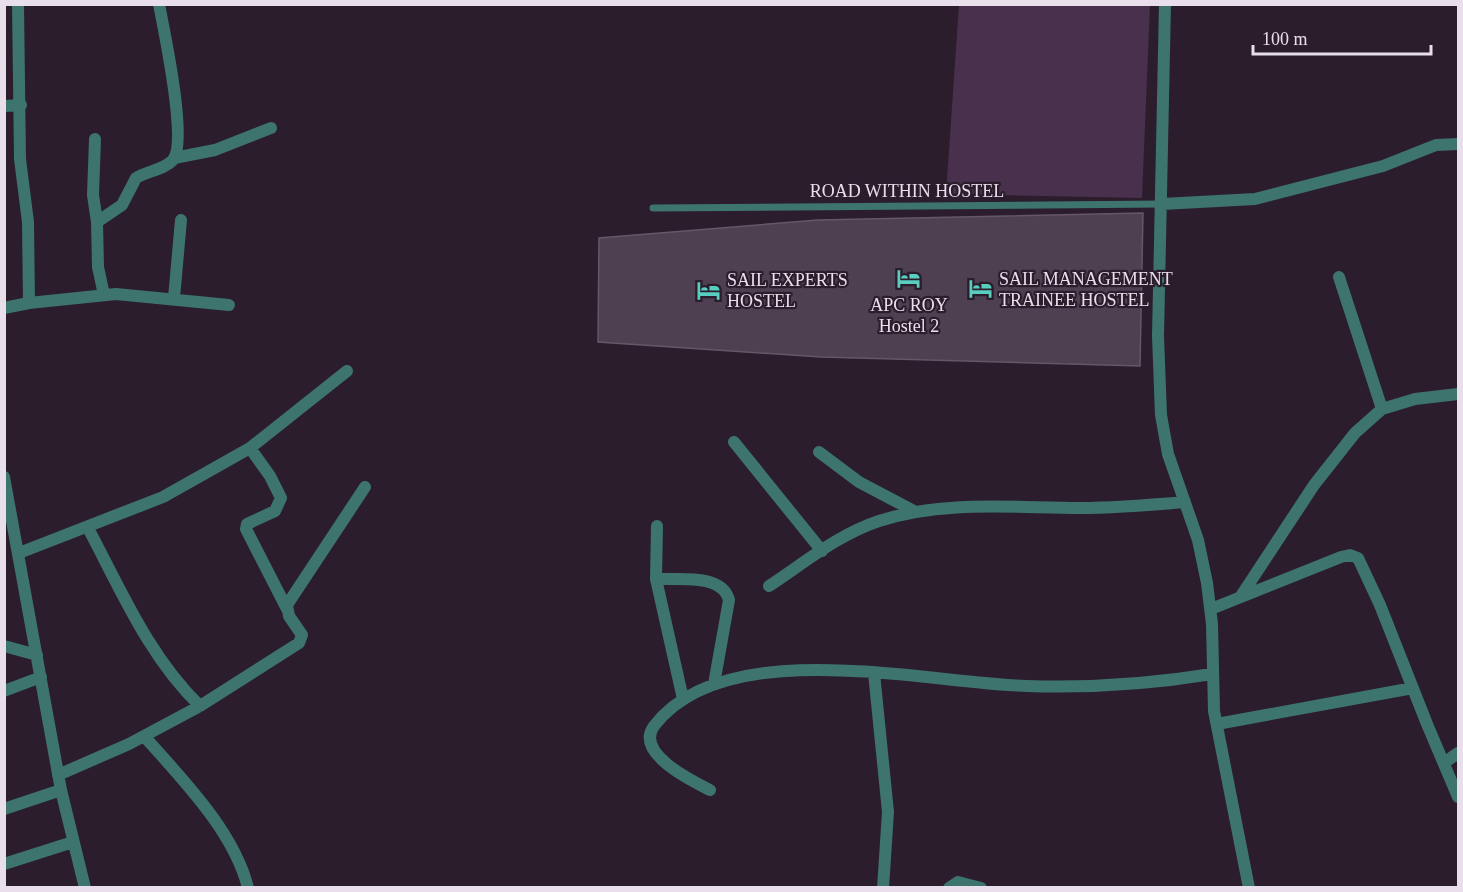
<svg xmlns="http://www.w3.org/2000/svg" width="1463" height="892" font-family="'Times New Roman',serif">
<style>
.green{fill:#49304d}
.building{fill:#4f4051;stroke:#665768;stroke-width:1.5}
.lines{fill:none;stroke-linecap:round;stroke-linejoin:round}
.service{stroke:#3d746d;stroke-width:7}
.minor{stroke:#3d746d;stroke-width:12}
.labels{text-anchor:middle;stroke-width:4.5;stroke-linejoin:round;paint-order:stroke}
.street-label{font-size:18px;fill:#e8dfea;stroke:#2b1d2c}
.poi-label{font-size:18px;fill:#e8dfea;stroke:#2b1d2c;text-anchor:start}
</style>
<rect width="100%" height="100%" fill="#2b1d2c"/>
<path class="green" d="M959,5H1150L1142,198L946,194Z"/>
<path class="building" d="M1143,213L1140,366L821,357L598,342L599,238L818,220Z"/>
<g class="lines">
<path class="service" d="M653,208L1162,204"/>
<path class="minor" d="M18,4L20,159L28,222L29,303
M1165,4L1158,336L1161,415L1168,454L1198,540L1207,583L1212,624L1214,711L1249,888
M4,106L21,105
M95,139L93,195L97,222
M174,158L215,150L271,128
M1162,204L1255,199L1383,166L1436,145L1458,144
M1339,277L1382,409
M104,295L98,267L97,222L122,205L136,178C147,171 164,170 173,160C188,141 164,31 159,4
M174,298L181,220
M4,308L29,303L116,294L229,305
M734,442L822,551
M250,448L270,476L281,498L275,511L247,524L246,529L287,609
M819,452L859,482L914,511
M4,477L61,790L85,888
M657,526L656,579L683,699
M88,528C121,590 149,657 200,706
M19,553L163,497L250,448L347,371
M656,579C678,580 722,573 729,600L714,684
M769,586C804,563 839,534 879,521C943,500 1014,508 1080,508C1115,508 1150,505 1185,502
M1241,596L1314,485L1355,433L1382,409L1415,399L1458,394
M1211,609L1341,557L1350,555L1358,558L1380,605L1427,724L1458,797
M4,646L37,655
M874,673L888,812L883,888
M4,691L41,677
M1217,724L1413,688
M144,736C181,778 234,831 248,888
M1444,763L1458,753
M58,775L129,744L200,706L299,643L302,635L289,616L287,605L365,487
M710,790C692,781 634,753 654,726C725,633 924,683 1027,686C1089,688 1151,684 1212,674
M4,809L61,790
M4,864L73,842
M949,888L958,882L981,888"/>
</g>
<defs>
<symbol id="hotel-bare" viewBox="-9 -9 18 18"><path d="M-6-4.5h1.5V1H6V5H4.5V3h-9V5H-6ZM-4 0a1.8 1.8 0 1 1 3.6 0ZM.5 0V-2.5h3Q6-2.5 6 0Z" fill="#58cec0" stroke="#2b1d2c" stroke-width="2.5" paint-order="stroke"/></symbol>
</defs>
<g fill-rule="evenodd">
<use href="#hotel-bare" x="892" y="262" width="33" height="33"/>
<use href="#hotel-bare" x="964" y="272" width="33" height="33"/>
<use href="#hotel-bare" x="692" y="274" width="33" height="33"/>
</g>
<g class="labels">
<g class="street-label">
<text x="907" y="197">ROAD WITHIN HOSTEL</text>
</g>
<g class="poi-label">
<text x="999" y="285">SAIL MANAGEMENT<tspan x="999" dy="21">TRAINEE HOSTEL</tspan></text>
<text x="727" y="286">SAIL EXPERTS<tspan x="727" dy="21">HOSTEL</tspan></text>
<text x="909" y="311" text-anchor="middle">APC ROY<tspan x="909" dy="21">Hostel 2</tspan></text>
</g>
</g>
<rect width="1463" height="892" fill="none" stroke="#e8dfea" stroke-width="12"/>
<path d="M1253 45v9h178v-9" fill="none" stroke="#e8dfea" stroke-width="3"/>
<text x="1262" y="45" font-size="18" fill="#e8dfea" stroke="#2b1d2c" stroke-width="4.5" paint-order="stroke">100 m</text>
</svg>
